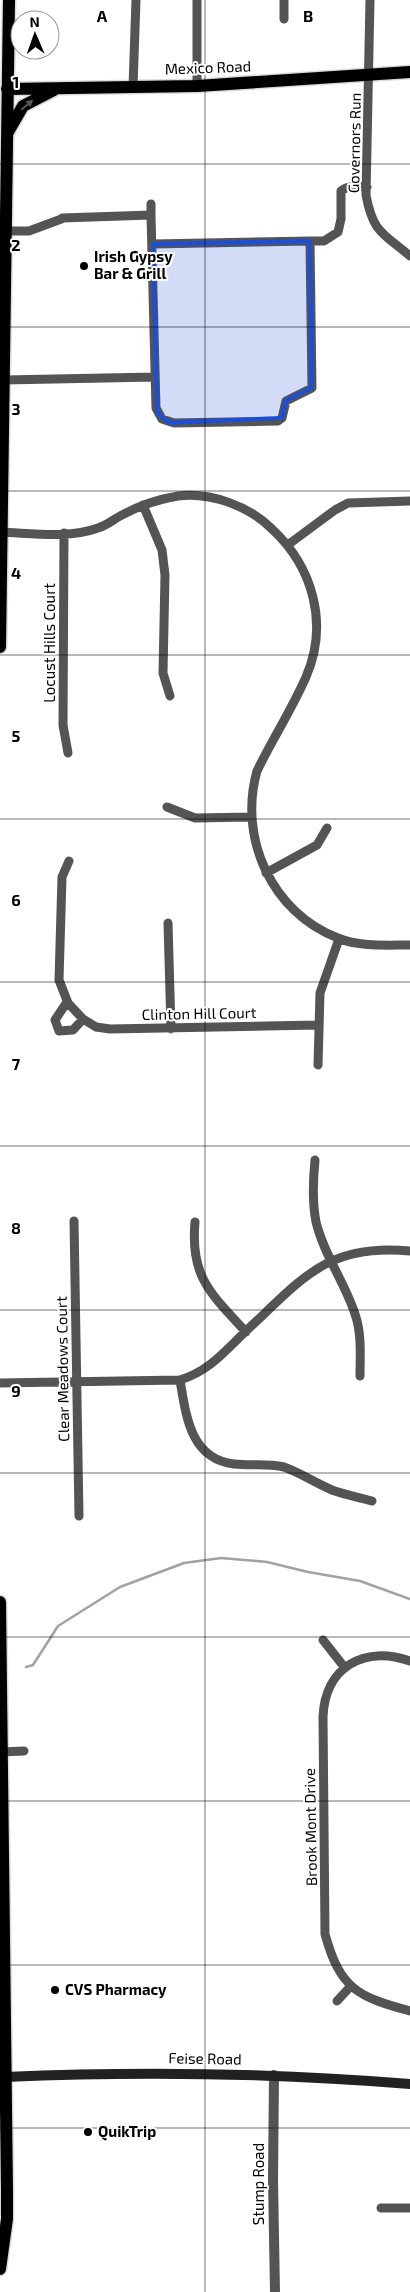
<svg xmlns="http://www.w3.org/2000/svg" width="410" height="2292" font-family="'Exo 2',sans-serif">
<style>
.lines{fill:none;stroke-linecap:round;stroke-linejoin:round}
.stream{stroke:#a2a2a2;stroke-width:2.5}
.primary-casing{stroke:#dbdbdb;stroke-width:15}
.minor{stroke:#545454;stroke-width:9}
.tertiary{stroke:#545454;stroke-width:10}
.secondary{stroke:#212121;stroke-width:10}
.primary{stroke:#000;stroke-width:12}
.oneway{fill:#595959}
.marked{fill:#1d4ed8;fill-opacity:0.2;stroke:#1d4ed8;stroke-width:4;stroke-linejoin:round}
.grid{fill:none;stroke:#000;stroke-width:1;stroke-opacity:0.55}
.poi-dot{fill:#000;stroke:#fff;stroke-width:2}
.labels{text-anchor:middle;stroke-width:4;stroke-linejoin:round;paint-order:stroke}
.street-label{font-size:15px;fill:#000;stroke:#fff}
.poi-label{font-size:15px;font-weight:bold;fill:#000;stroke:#fff;text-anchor:start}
.grid-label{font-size:16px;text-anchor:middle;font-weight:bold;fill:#000;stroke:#fff;stroke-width:4;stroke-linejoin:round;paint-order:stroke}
</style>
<rect width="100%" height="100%" fill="#fff"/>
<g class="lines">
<path class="stream" d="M26,1667L33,1665L58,1626L120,1587L184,1563L221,1558L267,1562L308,1572L360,1581L410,1599"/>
<defs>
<path id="primary" d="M7,89L197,86L410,72
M8,132L23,106L54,90
M0,647L9,0
M0,1602L7,2191V2219L0,2269"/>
</defs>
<use href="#primary" class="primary-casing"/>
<path class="minor" d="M197,0V86
M370,0L366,195C373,233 383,233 410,256
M284,19V0
M133,87L136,0
M151,204V215
M62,218L151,215L156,408L162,419L174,423L278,421L282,418L286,401L312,388L310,241H324L338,232L341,219V191C348,185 357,186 367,187
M0,231H29L64,218
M153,244L310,241
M4,380L155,377
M143,505L162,550L165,575L163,673L170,696
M0,532C31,533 68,539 98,528C108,525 115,518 124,514C141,505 160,499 178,496C211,492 249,506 272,529C313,567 329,624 306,677C292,709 272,740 257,771C238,838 272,913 338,938C359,947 387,945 410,945
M64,533L63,725L68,753
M289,544L335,510L348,503L410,501
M167,807L195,818L251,817
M69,861L62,877L59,980L68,1003L83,1019L96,1027L110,1029L317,1025
M266,873L317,845L327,828
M168,923L171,1029
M67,1002L55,1020L59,1031L73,1030L83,1019
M318,1065L320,993L339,939
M315,1160C313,1180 312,1201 316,1222C324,1255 345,1283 355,1314C362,1334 360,1356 360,1376
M74,1221L79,1516
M195,1222C190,1277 211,1294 246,1332
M180,1380C186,1415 190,1459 234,1464C251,1466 267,1463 284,1467C301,1473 315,1483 332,1490C345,1495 359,1497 372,1501
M0,1383L180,1380C209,1371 224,1352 246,1331C302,1279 327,1243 410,1251
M323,1640L345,1668
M410,1661C364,1645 325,1667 323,1717L325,1934C340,1989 358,1997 410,2011
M0,1752L24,1751
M337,2001L350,1987
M381,2208H410"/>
<path class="tertiary" d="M274,2075L273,2180L275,2292"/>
<path class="secondary" d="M5,2077C140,2071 275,2073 410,2084"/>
<use href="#primary" class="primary"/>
</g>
<defs><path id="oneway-solid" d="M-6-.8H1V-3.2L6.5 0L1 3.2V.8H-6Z" transform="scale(1.25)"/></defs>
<use class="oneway" href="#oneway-solid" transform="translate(27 105) rotate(-40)"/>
<path class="marked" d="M310,241L312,388L286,401L282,418L169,423L157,413L153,244Z"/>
<path class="grid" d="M205,0V2292M0,164H410M0,327H410M0,491H410M0,655H410M0,819H410M0,982H410M0,1146H410M0,1310H410M0,1473H410M0,1637H410M0,1801H410M0,1965H410M0,2128H410"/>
<g class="poi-dot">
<circle cx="84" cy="266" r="5"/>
<circle cx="55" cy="1990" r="5"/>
<circle cx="88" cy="2132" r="5"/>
</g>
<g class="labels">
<g class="street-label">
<text transform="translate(208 68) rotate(-2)" y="5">Mexico Road</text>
<text transform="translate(355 143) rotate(-89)" y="5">Governors Run</text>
<text transform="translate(50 643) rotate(-90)" y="5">Locust Hills Court</text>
<text transform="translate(199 1014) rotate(-1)" y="5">Clinton Hill Court</text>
<text transform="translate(63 1369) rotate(-91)" y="5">Clear Meadows Court</text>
<text transform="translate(311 1827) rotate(-91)" y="5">Brook Mont Drive</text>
<text transform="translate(205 2059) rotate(1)" y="5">Feise Road</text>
<text transform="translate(259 2184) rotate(-90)" y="5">Stump Road</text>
</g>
<g class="poi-label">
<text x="94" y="262">Irish Gypsy<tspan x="94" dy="17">Bar &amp; Grill</tspan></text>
<text x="65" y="1995">CVS Pharmacy</text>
<text x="98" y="2137">QuikTrip</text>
</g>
</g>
<g class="grid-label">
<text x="102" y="22">A</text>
<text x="308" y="22">B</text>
<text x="16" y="88">1</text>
<text x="16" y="251">2</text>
<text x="16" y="415">3</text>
<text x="16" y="579">4</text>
<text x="16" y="742">5</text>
<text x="16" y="906">6</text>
<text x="16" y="1070">7</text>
<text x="16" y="1234">8</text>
<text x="16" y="1397">9</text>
</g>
<g transform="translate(35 35) rotate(358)"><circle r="24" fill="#ffffff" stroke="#999999"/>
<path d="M0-4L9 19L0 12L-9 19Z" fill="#000000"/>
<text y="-8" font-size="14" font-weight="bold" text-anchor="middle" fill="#000000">N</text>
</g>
</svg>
